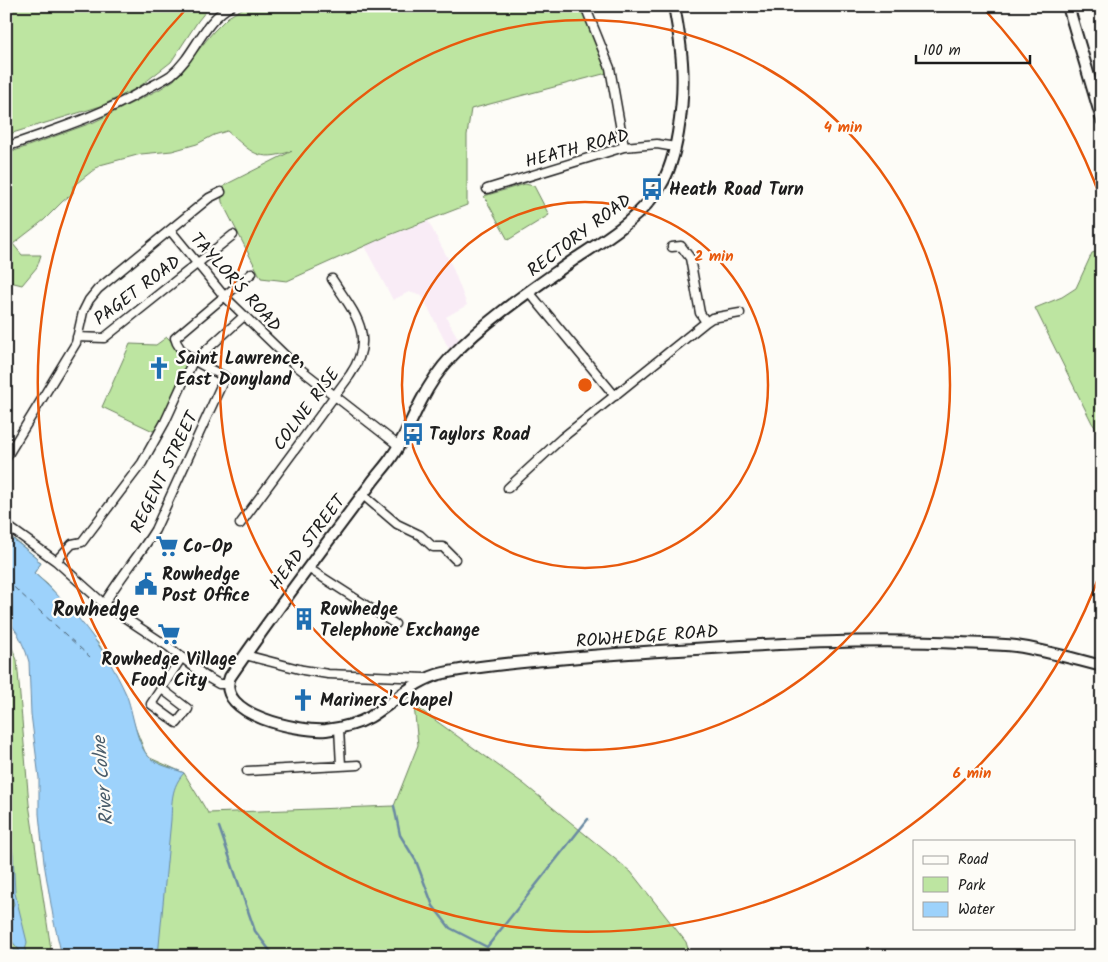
<svg xmlns="http://www.w3.org/2000/svg" width="1108" height="962" font-family="Kalam,sans-serif">
<style>
.built{fill:#f9ecf6}
.green{fill:#bde5a1;stroke:#6c805e}
.water{fill:#9dd2fb;stroke:#6989a2}
.lines{fill:none;stroke-linecap:round;stroke-linejoin:round}
.stream{stroke:#6989a2;stroke-width:2.5}
.ferry{stroke:#495c6a;stroke-width:1;stroke-dasharray:6 5;stroke-linecap:butt}
.street-casing{stroke:#1c1c1c;stroke-width:11}
.secondary-casing{stroke:#1c1c1c;stroke-width:14}
.street{stroke:#fdfcf7;stroke-width:8}
.secondary{stroke:#fdfcf7;stroke-width:10}
.ring{fill:none;stroke:#e8590c;stroke-width:2.5}
.labels{text-anchor:middle;stroke-width:4.5;stroke-linejoin:round;paint-order:stroke}
.street-label{font-size:18px;fill:#1c1c1c;stroke:#fdfcf7}
.poi-label{font-size:18px;font-weight:bold;fill:#1c1c1c;stroke:#fdfcf7;text-anchor:start}
.water-label{font-size:19px;font-style:italic;fill:#495c6a;stroke:#fdfcf7}
.quarter-label{font-size:20px;font-weight:bold;fill:#1c1c1c;stroke:#fdfcf7}
.centre{fill:#e8590c;stroke:#fdfcf7;stroke-width:2.5}
.ring-label{font-size:15px;text-anchor:middle;font-weight:bold;fill:#e8590c;stroke:#fdfcf7;stroke-width:4.5;stroke-linejoin:round;paint-order:stroke}
</style>
<rect width="100%" height="100%" fill="#fdfcf7"/>
<filter id="ink" filterUnits="userSpaceOnUse"><feTurbulence type="fractalNoise" baseFrequency=".02" numOctaves="2"/><feDisplacementMap in="SourceGraphic" scale="10" xChannelSelector="R" yChannelSelector="G"/><feConvolveMatrix kernelMatrix="1 2 1 2 8 2 1 2 1" color-interpolation-filters="sRGB"/></filter>
<g filter="url(#ink)">
<path class="built" d="M428,221L452,266L467,305L446,317L459,340L449,349L422,296L409,292L393,300L364,246Z"/>
<path class="green" d="M6,6H210L198,21L171,62L139,87L101,106L6,135Z
M247,6H581L607,73L471,109L467,135V205L387,236L287,281L261,278L222,202L221,192L225,185L292,151C257,163 252,152 227,131L214,135L197,144L172,151L141,154L100,165L73,186V193L63,201L44,220L13,244L22,255H41L37,267L22,285L6,281V154L94,122L160,89L174,80L213,32L228,17Z
M525,184L534,186L549,215L508,240L484,196Z
M1102,250V437L1092,423L1035,308L1062,297L1076,288L1092,253Z
M167,337L189,360C182,377 169,423 153,431L102,407L130,344L156,345Z
M6,533L37,558V561L41,563L34,573L48,585L74,614L100,646L126,695L135,727L145,752L150,758L184,773L208,813L394,806L418,745L414,705L524,784L631,872L686,942L690,956H118L6,563Z
M6,639L10,643L17,660L29,804L52,956H6Z"/>
<path class="water" d="M9,536L37,558V561L41,563L34,573C72,606 105,647 126,694C133,710 136,746 150,758C159,766 174,768 184,773C171,787 172,802 171,820L158,956H62L54,922L44,863L39,814V778L31,714L29,662L26,652L18,634L6,617V539Z
M6,803L8,828L13,854L15,893L27,942L24,956L6,953V948L20,951L10,939V911L14,904L6,877Z"/>
<g class="lines">
<path class="stream" d="M394,806L400,835L416,861L433,906L450,928L487,947L588,819
M219,827L255,931L274,956"/>
<path class="ferry" d="M6,580L90,657"/>
<defs>
<path id="street" d="M585,6L610,68L624,147
M6,147C54,130 100,116 144,90C153,85 162,81 171,75C195,56 202,22 231,6
M487,189L624,147L657,144L675,147
M170,230L224,296L294,364L399,446
M672,247L681,246L690,258L700,313L706,322
M529,292L615,396
M77,337L104,338L233,235
M6,458L76,343L83,312L89,300L98,289L209,198L221,192
M508,488L562,438L706,322L712,318L740,313
M363,495L397,524L420,535L433,547H443L455,559
M240,524L350,375C377,336 354,313 332,279
M6,525L56,561L104,604L169,647L205,676L219,684H227
M56,561L72,544L82,542L85,538L142,463L165,422L192,363L244,316
M308,568L395,624
M104,604C120,577 139,556 155,530L225,377C208,367 180,358 175,338L252,273
M245,655L303,670L328,674L425,678
M162,689L188,709L177,723L151,704L182,657
M339,728L341,766
M247,771L358,765"/>
<path id="secondary" d="M674,6C683,53 686,85 678,133C675,151 671,169 661,185C641,218 607,238 575,259C534,288 487,319 452,356C440,369 429,385 421,401C411,420 404,440 391,458C385,467 377,475 370,485C323,548 275,611 230,677C215,715 300,732 326,730C341,728 356,725 370,717C395,702 415,679 444,673C477,666 512,663 545,660C590,656 634,652 679,650C773,644 867,638 961,643C979,644 998,644 1016,646C1044,650 1074,659 1102,666
M1068,6L1102,120"/>
</defs>
<use href="#street" class="street-casing"/>
<use href="#secondary" class="secondary-casing"/>
<use href="#street" class="street"/>
<use href="#secondary" class="secondary"/>
</g>
</g>
<g class="ring">
<circle cx="585" cy="385" r="183"/>
<circle cx="585" cy="385" r="365"/>
<path d="M1102 568A548 548 0 1 1 187 8M983 8A548 548 0 0 1 1102 202"/>
</g>
<defs>
<symbol id="bus-bare" viewBox="-9 -9 18 18"><path d="M-5-6H5V4H4V6H2V4H-2V6H-4V4H-5ZM-3.5-4V0h7V-4ZM-3.5 1.2v1.5H-2V1.2ZM2 1.2v1.5H3.5V1.2Z" fill="#1f6fb2" stroke="#fdfcf7" stroke-width="2.5" paint-order="stroke"/></symbol>
<symbol id="church-bare" viewBox="-9 -9 18 18"><path d="M-1.2-6h2.4v3.5h3.3v2.4h-3.3V6h-2.4V-.1h-3.3v-2.4h3.3Z" fill="#1f6fb2" stroke="#fdfcf7" stroke-width="2.5" paint-order="stroke"/></symbol>
<symbol id="supermarket-bare" viewBox="-9 -9 18 18"><path d="M-6-5.5h2.5l.6 2H6L4.5 2H-2.5L-4.4-4H-6ZM-1.5 3.2a1.3 1.3 0 1 0 .1 0ZM3 3.2a1.3 1.3 0 1 0 .1 0Z" fill="#1f6fb2" stroke="#fdfcf7" stroke-width="2.5" paint-order="stroke"/></symbol>
<symbol id="civic-bare" viewBox="-9 -9 18 18"><path d="M-.6-6.5H3V-4.5H.6V-3L4-1V1h2V6H-6V1h2V-1L-.6-3ZM-1.2 2.5V6h2.4V2.5Z" fill="#1f6fb2" stroke="#fdfcf7" stroke-width="2.5" paint-order="stroke"/></symbol>
<symbol id="building-bare" viewBox="-9 -9 18 18"><path d="M-4-6H4V6H1V3H-1V6H-4ZM-2.5-4.3h1.7v1.8h-1.7ZM.8-4.3h1.7v1.8H.8ZM-2.5-1h1.7V.8h-1.7ZM.8-1h1.7V.8H.8Z" fill="#1f6fb2" stroke="#fdfcf7" stroke-width="2.5" paint-order="stroke"/></symbol>
</defs>
<g fill-rule="evenodd">
<use href="#bus-bare" x="636" y="173" width="32" height="32"/>
<use href="#church-bare" x="143" y="352" width="32" height="32"/>
<use href="#bus-bare" x="397" y="418" width="32" height="32"/>
<use href="#supermarket-bare" x="151" y="530" width="32" height="32"/>
<use href="#civic-bare" x="130" y="568" width="32" height="32"/>
<use href="#building-bare" x="288" y="603" width="32" height="32"/>
<use href="#supermarket-bare" x="153" y="618" width="32" height="32"/>
<use href="#church-bare" x="287" y="684" width="32" height="32"/>
</g>
<g class="labels">
<g class="street-label">
<text transform="translate(577 148) rotate(-15)" y="6">HEATH ROAD</text>
<text transform="translate(579 235) rotate(-37)" y="6">RECTORY ROAD</text>
<text transform="translate(236 282) rotate(48)" y="6">TAYLOR'S ROAD</text>
<text transform="translate(137 290) rotate(-37)" y="6">PAGET ROAD</text>
<text transform="translate(306 409) rotate(-53)" y="6">COLNE RISE</text>
<text transform="translate(164 472) rotate(-64)" y="6">REGENT STREET</text>
<text transform="translate(307 542) rotate(-53)" y="6">HEAD STREET</text>
<text transform="translate(647 636) rotate(-4)" y="6">ROWHEDGE ROAD</text>
</g>
<g class="poi-label">
<text x="669" y="195">Heath Road Turn</text>
<text x="176" y="364">Saint Lawrence,<tspan x="176" dy="21">East Donyland</tspan></text>
<text x="429" y="440">Taylors Road</text>
<text x="183" y="552">Co-Op</text>
<text x="162" y="580">Rowhedge<tspan x="162" dy="21">Post Office</tspan></text>
<text x="320" y="615">Rowhedge<tspan x="320" dy="21">Telephone Exchange</tspan></text>
<text x="169" y="665" text-anchor="middle">Rowhedge Village<tspan x="169" dy="21">Food City</tspan></text>
<text x="320" y="706">Mariners' Chapel</text>
</g>
<g class="water-label">
<text transform="translate(102 781) rotate(-95)" y="7">River Colne</text>
</g>
<g class="quarter-label">
<text x="96" y="616">Rowhedge</text>
</g>
</g>
<circle cx="585" cy="385" r="8" class="centre"/>
<g class="ring-label">
<text x="843" y="132">4 min</text>
<text x="714" y="261">2 min</text>
<text x="972" y="778">6 min</text>
</g>
<rect width="1108" height="962" fill="none" stroke="#fdfcf7" stroke-width="25"/>
<rect x="12" y="12" width="1083" height="937" fill="none" stroke="#1c1c1c" stroke-width="2" filter="url(#ink)"/>
<rect x="913" y="840" width="162" height="90" fill="#fdfcf7" stroke="#a3a29f"/>
<rect x="923" y="856" width="25" height="8" fill="#fdfcf7" stroke="#a3a29f"/>
<text x="958" y="864" font-size="15" fill="#1c1c1c">Road</text>
<rect x="923" y="877" width="25" height="15" fill="#bde5a1" stroke="#a3a29f"/>
<text x="958" y="890" font-size="15" fill="#1c1c1c">Park</text>
<rect x="923" y="902" width="25" height="15" fill="#9dd2fb" stroke="#a3a29f"/>
<text x="958" y="914" font-size="15" fill="#1c1c1c">Water</text>
<path d="M916 55v8h114v-8" fill="none" stroke="#1c1c1c" stroke-width="2.5"/>
<text x="923" y="55" font-size="15" fill="#1c1c1c" stroke="#fdfcf7" stroke-width="4" paint-order="stroke">100 m</text>
</svg>
